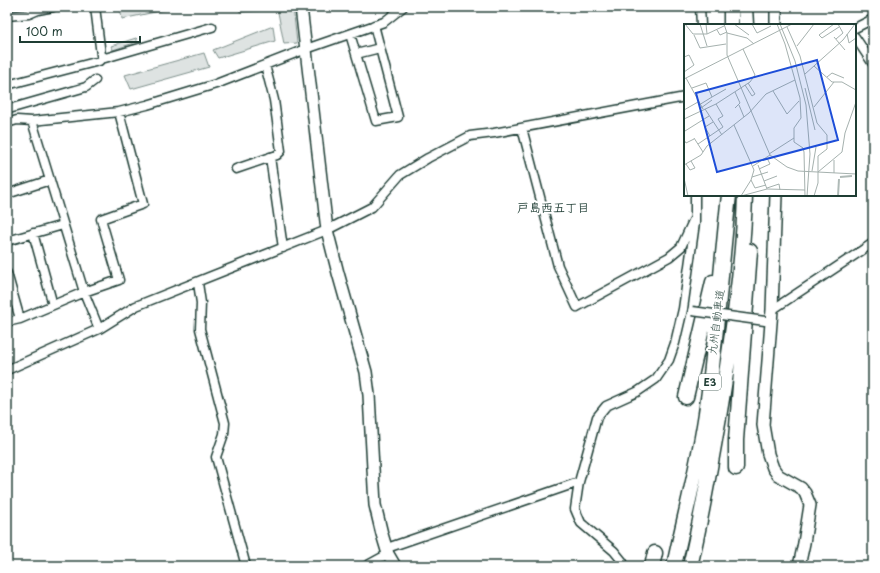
<svg xmlns="http://www.w3.org/2000/svg" width="880" height="573" font-family="'Playpen Sans','Klee One',sans-serif">
<style>
.green{fill:#dee3e2;stroke:#7e908b}
.lines{fill:none;stroke-linecap:round;stroke-linejoin:round}
.street-casing{stroke:#1f3d34;stroke-width:11}
.secondary-casing{stroke:#1f3d34;stroke-width:14}
.highway-casing{stroke:#1f3d34;stroke-width:17}
.street{stroke:#fff;stroke-width:8}
.secondary{stroke:#fff;stroke-width:11}
.highway{stroke:#fff;stroke-width:14}
.street-bridge-casing{stroke:#1f3d34;stroke-width:11;stroke-linecap:butt}
.street-bridge{stroke:#fff;stroke-width:8}
.labels{text-anchor:middle;stroke-width:4;stroke-linejoin:round;paint-order:stroke}
.shield{fill:#fff;stroke:#627771;stroke-width:1}
.shield-label{font-size:10px;font-weight:bold;fill:#1f3d34}
.street-label{font-size:11px;fill:#1f3d34;stroke:#fff}
.neighbourhood-label{font-size:12px;font-weight:bold;fill:#1f3d34;stroke:#fff}
.inset-river{fill:none;stroke:#afbab7;stroke-width:2}
.inset-road{fill:none;stroke:#a5b1ae;stroke-width:1}
.view{fill:#1d4ed8;fill-opacity:0.15;stroke:#1d4ed8;stroke-width:2}
.inset-edge{fill:none;stroke:#1f3d34;stroke-width:2}
</style>
<rect width="100%" height="100%" fill="#fff"/>
<filter id="ink" filterUnits="userSpaceOnUse"><feTurbulence type="fractalNoise" baseFrequency=".025" numOctaves="2"/><feDisplacementMap in="SourceGraphic" scale="8" xChannelSelector="R" yChannelSelector="G"/><feConvolveMatrix kernelMatrix="1 2 1 2 8 2 1 2 1" color-interpolation-filters="sRGB"/></filter>
<g filter="url(#ink)">
<path class="green" d="M120,7H179L122,19Z
M238,7H269L270,10L240,12Z
M277,7H293L297,43L284,44Z
M273,26L275,41L218,58L213,50Z
M136,38L137,39V42L113,50L111,46Z
M204,53L209,67L131,89L125,75Z"/>
<g class="lines">
<defs>
<path id="street" d="M95,7L101,55L105,58L212,27
M700,7L701,25
M7,16L29,14L38,10L53,7
M855,28L873,19
M350,34L376,121L398,117L374,25
M855,37L873,64
M356,54L380,48
M7,85L99,61L103,57
M9,109L86,87L95,80
M32,121L84,292L99,329
M7,123L17,120L32,121L119,112L147,105L216,84L306,49L384,22L403,7
M522,128L558,266L577,307L669,257L681,247L693,221
M270,157L283,248
M236,169L277,155L281,151L274,100L265,65
M7,194L50,180
M33,233L53,305
M7,241L63,225
M7,273L20,319
M198,283L201,303L200,329L225,423L224,434L216,457L246,566
M772,310L873,243
M7,322L20,319L84,292L119,280L101,219L143,204L119,112
M7,370L99,329L136,306L327,230L372,207L400,175L428,158L470,136L494,133L685,97
M387,548L579,482
M366,566L388,554
M623,566V562L614,551L581,523L575,509L579,482L597,417L606,406L637,392L656,379L669,360L675,343L683,309L695,223V195"/>
<path id="secondary" d="M301,7L327,230L338,273L366,372L369,395L375,505L382,534L388,554L395,566
M776,25V7
M776,195L772,310L763,425L768,454L773,468L778,475L801,488L805,493L810,505L804,543L799,566"/>
<path id="highway" d="M731,7V25
M745,7L746,25
M686,397L713,282
M736,468V440L750,251
M652,566L655,553
M674,566C685,513 700,460 707,406C717,336 721,265 729,195
M690,566C702,517 710,467 719,417C731,344 743,269 745,195"/>
</defs>
<use href="#street" class="street-casing"/>
<use href="#secondary" class="secondary-casing"/>
<use href="#highway" class="highway-casing"/>
<use href="#street" class="street"/>
<use href="#secondary" class="secondary"/>
<use href="#highway" class="highway"/>
<defs>
<path id="street-bridge" d="M692,311L765,321"/>
</defs>
<use href="#street-bridge" class="street-bridge-casing"/>
<use href="#street-bridge" class="street-bridge"/>
</g>
</g>
<g class="labels">
<rect class="shield" x="699" y="374" width="22" height="16" rx="3"/>
<g class="shield-label">
<text x="710" y="386">E3</text>
</g>
<g class="street-label">
<text transform="translate(716 322) rotate(-83)" y="4">九州自動車道</text>
</g>
<g class="neighbourhood-label">
<text x="553" y="212">戸島西五丁目</text>
</g>
</g>
<g transform="translate(684 24)">
<rect width="172" height="172" fill="#fff"/>
<path class="inset-river" d="M156,153L168,152M154,172L155,155"/>
<path class="inset-road" d="M1,0L9,10H23M16,0L23,22M22,0L23,10L40,2M40,0L43,9V31L86,131L103,143L114,147L172,150M50,0L65,11M68,0L73,9L87,2M93,0L101,20L116,74L117,94L110,104V118L119,124L120,128L121,172M96,0L111,37L122,81L126,130L123,172M150,0L135,11L138,14L155,3M103,3L116,32L133,99L143,111V125L134,132V159L130,172M33,6L36,11L43,8M43,9L63,14L70,20M163,10L165,19L172,14M10,11L16,24L42,20M150,13L161,26M152,15L159,9L154,0M113,22L130,0M0,33L5,31L10,41L0,48M130,42L148,58H158L172,66M121,50L159,16L171,0M143,53L148,49L160,54M2,54L19,85M0,55L108,0M61,61L68,72L71,70L64,59M8,64L22,59L28,73L42,65M121,64L131,106M89,67L103,90L115,77M15,81L28,73M55,81L60,93M130,83L150,58M17,84L28,76M51,84L56,79L51,68M21,85L38,111M0,86L14,78M0,95L32,80L66,58L71,51L59,25M50,101L70,146L67,156L57,172M0,105L1,107L25,92M26,112L21,103L29,98M10,114L19,128M0,116L2,119L10,115M14,120L39,103L34,95L39,92L32,80M85,130L110,114M2,140L6,146L11,144L7,137M0,141L17,131L23,122L65,89L82,70L111,56M74,141L83,165M69,142L86,131M75,145L86,140L83,134M128,147L132,123M134,148L158,128L161,109L172,78M150,149V136M68,153L84,148M0,154L4,172M67,156L71,164L82,161M80,157L93,152M83,164L95,160L96,166M57,172L83,165L121,166"/>
<path class="view" d="M133,36L154,116L33,148L12,69Z"/>
<rect width="172" height="172" class="inset-edge"/>
</g>
<rect width="880" height="573" fill="none" stroke="#fff" stroke-width="24"/>
<rect x="12" y="12" width="856" height="549" fill="none" stroke="#1f3d34" stroke-width="1.5" filter="url(#ink)"/>
<path d="M20 36v6h120v-6" fill="none" stroke="#1f3d34" stroke-width="2"/>
<text x="26" y="36" font-size="12" fill="#1f3d34" stroke="#ffffff" stroke-width="3" paint-order="stroke">100 m</text>
</svg>
